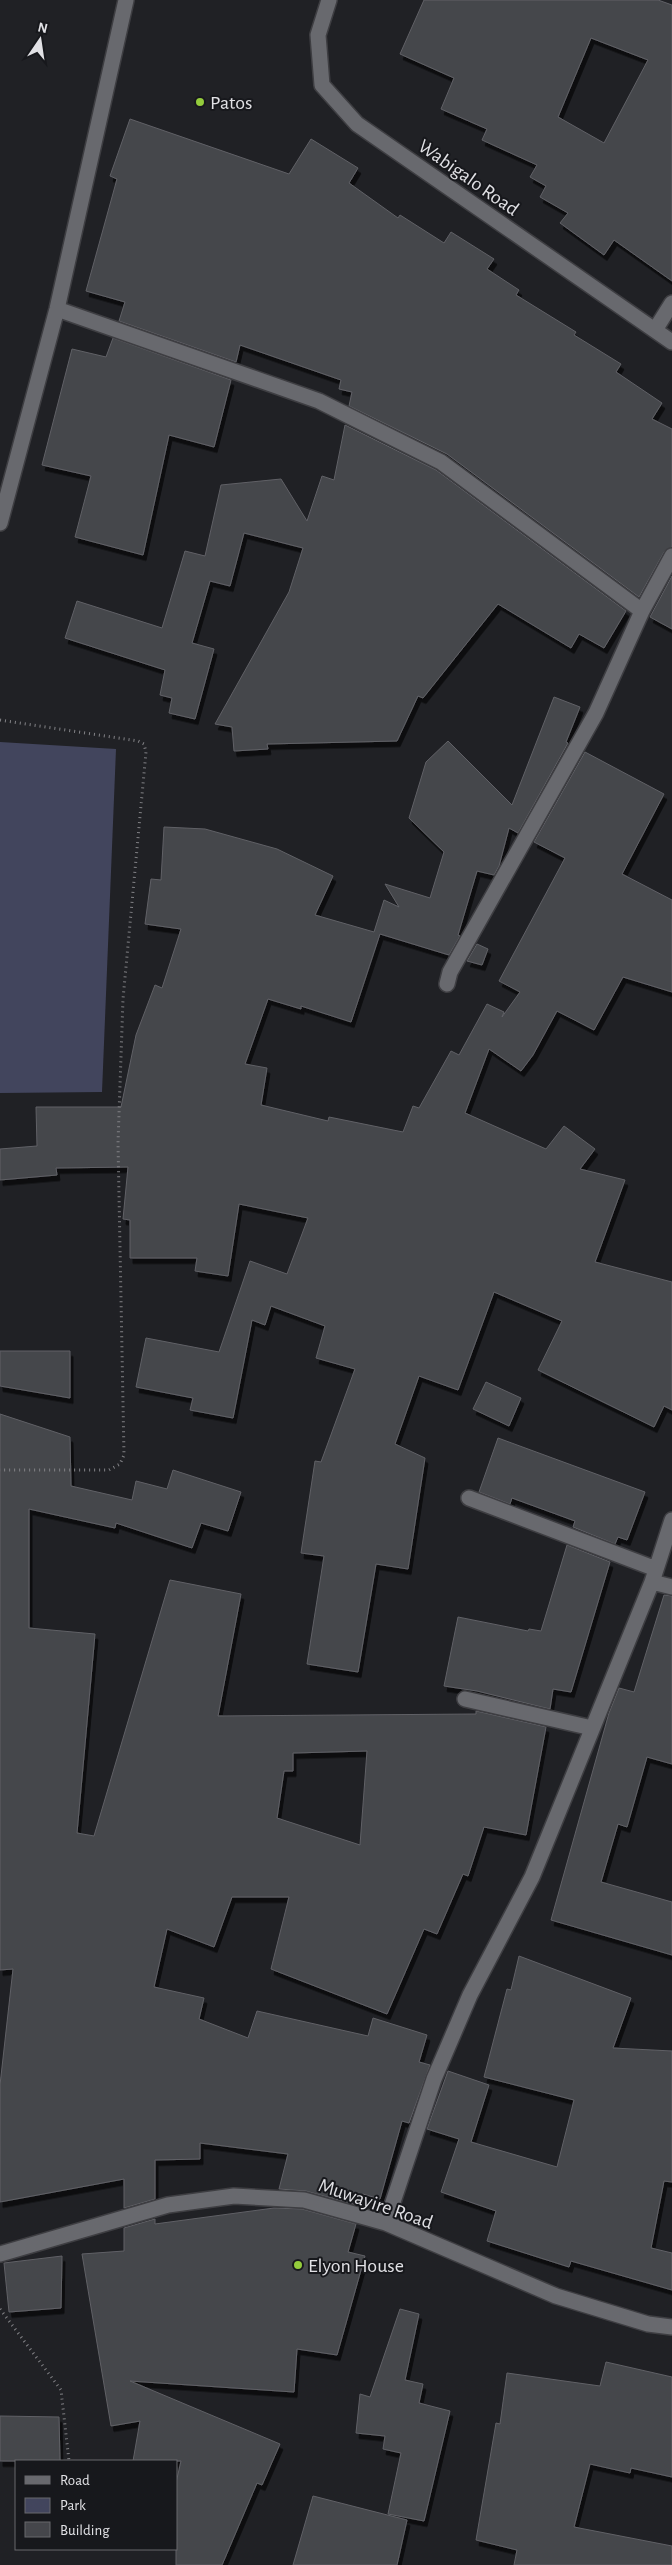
<svg xmlns="http://www.w3.org/2000/svg" width="672" height="2565" font-family="'Alegreya Sans',sans-serif">
<style>
.green{fill:#42455d}
.building{fill:#45464b;stroke:#606166;fill-rule:evenodd;filter:url(#shadow)}
.lines{fill:none;stroke-linecap:round;stroke-linejoin:round}
.minor-casing{stroke:#3e3e42;stroke-width:18}
.path{stroke:#828286;stroke-width:3;stroke-dasharray:1 4;stroke-linecap:butt}
.minor{stroke:#68696e;stroke-width:15}
.poi-dot{fill:#94cc3c;stroke:#17181c;stroke-width:2}
.labels{text-anchor:middle;stroke-width:4;stroke-linejoin:round;paint-order:stroke}
.poi-label{font-size:20px;fill:#e1e1e5;stroke:#17181c;text-anchor:start}
.street-label{font-size:20px;fill:#e1e1e5;stroke:#17181c}
</style>
<defs>
<filter id="shadow"><feDropShadow dx="3" dy="5.5" stdDeviation="0" flood-color="#0009"/></filter>
</defs>
<rect width="100%" height="100%" fill="#202125"/>
<path class="green" d="M0,742L116,749L102,1092L0,1093Z"/>
<path class="building" d="M424,0H658L672,5V281L614,240L604,255L560,223L568,213L540,197L546,186L530,177L537,165L482,140L487,129L441,109L454,78L400,54ZM591,38L648,60L604,143L558,117Z
M130,119L289,174L311,139L358,168L349,183L398,218L400,215L444,243L451,232L494,259L487,269L519,290L516,295L576,332L574,335L621,364L616,372L662,403L652,419L672,429V547L664,552L639,597L447,454L349,406L352,392L339,389L341,380L240,345L236,362L119,321L125,302L86,291L117,179L110,176Z
M113,338L231,380L214,447L169,435L143,555L75,537L91,476L42,465L72,349L106,357Z
M345,425L436,470L626,611L604,648L579,634L571,648L498,604L423,698L418,696L397,741L267,744L268,749L234,751L232,727L215,724L289,592L303,548L244,533L230,586L210,581L192,643L214,649L195,719L169,713L172,698L160,695L165,670L65,638L77,601L162,628L185,551L205,556L221,485L281,479L307,521L322,476L334,480Z
M672,576V629L650,617Z
M554,697L580,707L566,742L568,743L518,833L509,828L499,866L494,875L477,871L458,935L460,936L449,955L380,934L351,1022L301,1006V1009L268,999L245,1064L267,1068L261,1105L328,1121L329,1117L403,1132L413,1106L419,1108L451,1051L459,1055L487,1004L504,1012L502,1017L520,992L499,981L565,858L534,842L585,752L664,794L622,874L672,900V992L623,977L594,1030L557,1011L533,1055L521,1071L489,1049L465,1113L546,1149L564,1126L595,1149L580,1169L625,1180L595,1262L672,1282V1410L664,1406L654,1427L538,1370L562,1321L494,1292L458,1390L419,1376L395,1444L425,1458L408,1569L376,1564L358,1672L307,1664L324,1556L301,1553L315,1461L321,1462L355,1369L316,1358L325,1326L271,1306L265,1325L252,1320L233,1418L190,1410L193,1398L136,1387L146,1338L219,1352L250,1261L287,1274L308,1218L239,1204L228,1276L195,1271L197,1258H130V1220L123,1219L128,1167L56,1168L57,1175L0,1180V1149L37,1146L36,1107H121L136,1035L155,985L162,988L181,929L145,924L151,879L161,880L164,827L205,829L277,849L333,876L315,915L374,932L384,900L399,907L385,884L430,898L444,852L409,818L426,762L448,741L512,805Z
M477,944L488,949L482,965L467,961Z
M0,1351H70V1398L0,1386Z
M486,1382L521,1398L509,1426L473,1409Z
M0,1414L70,1437L71,1486L132,1500L136,1481L167,1489L173,1470L241,1492L228,1531L201,1523L192,1548L116,1523L115,1528L29,1509V1628L95,1634L77,1833L94,1836L170,1580L241,1594L218,1716L476,1714V1711L546,1727L526,1835L484,1827L468,1876L463,1874L437,1934L424,1929L387,2014L271,1969L289,1897H232L214,1947L167,1929L154,1987L204,1998L199,2019L248,2038L257,2011L368,2036L373,2018L427,2035L419,2062L430,2065L409,2123L402,2121L380,2199L363,2194L360,2206L306,2191L279,2189L288,2154L200,2143V2159L155,2160V2199L124,2208V2179L0,2202V2085L13,1969L0,1970ZM367,1751L360,1845L277,1818L284,1771H293V1753Z
M498,1438L645,1492L627,1540L618,1537L615,1544L573,1527L575,1521L512,1498L510,1504L479,1492Z
M567,1545L610,1562L571,1692L553,1689L550,1709L477,1691L444,1686L458,1617L528,1631L529,1629L541,1631Z
M664,1595L672,1596V1764L647,1757L627,1827L618,1824L601,1882L672,1902V1955L551,1920L609,1713L619,1688L634,1692Z
M519,1956L631,1998L613,2048L672,2051V2182L664,2181L651,2248L672,2253V2290L571,2261L569,2267L487,2241L496,2211L441,2192L459,2139L427,2129L448,2071L489,2085L471,2142L557,2167L574,2100L484,2077L507,1989L511,1990Z
M274,2208L302,2209L356,2224L348,2252L365,2256L337,2355L297,2349L294,2392L130,2381L280,2444L262,2485L257,2483L222,2565H176V2483L181,2461H133L140,2421L111,2426L82,2254L124,2251V2228L155,2219V2224Z
M62,2256L61,2308L9,2312L4,2263Z
M400,2309L419,2314L405,2380L423,2384L419,2403L450,2411L424,2521L388,2514L401,2453L383,2449L385,2436L356,2433L360,2394L370,2397Z
M606,2362L672,2377V2477L631,2468L630,2473L590,2464L574,2527L672,2546V2565H514L517,2550L476,2540L496,2423L500,2424L507,2373L600,2386Z
M0,2416L59,2417L60,2461H0Z
M313,2496L407,2520L397,2565H293Z"/>
<g class="lines">
<defs>
<path id="minor" d="M329,0L318,35L322,85L357,124L672,342
M57,309L319,401L441,462L642,611
M655,330L672,303
M0,523L57,309L126,0
M447,984L450,972L596,713L642,611L672,556
M469,1498L656,1569
M652,1582L672,1587
M465,1699L592,1728
M386,2223L434,2079L470,1995L532,1877L652,1582L672,1520
M0,2254L168,2205L234,2196L304,2200L386,2223L556,2296L648,2324L672,2327"/>
</defs>
<use href="#minor" class="minor-casing"/>
<path class="path" d="M0,720L138,741L144,744L146,752L123,999L118,1143L124,1455L120,1464L109,1470H0
M0,2309L61,2390L69,2461"/>
<use href="#minor" class="minor"/>
</g>
<g class="poi-dot">
<circle cx="200" cy="102" r="5"/>
<circle cx="298" cy="2265" r="5"/>
</g>
<g class="labels">
<g class="poi-label">
<text x="210" y="109">Patos</text>
<text x="308" y="2272">Elyon House</text>
</g>
<g class="street-label">
<text transform="translate(469 177) rotate(35)" y="7">Wabigalo Road</text>
<text transform="translate(376 2203) rotate(19)" y="7">Muwayire Road</text>
</g>
</g>
<rect x="15" y="2460" width="162" height="90" fill="#17181c" stroke="#68686c"/>
<rect x="25" y="2476" width="25" height="8" fill="#68696e" stroke="#68686c"/>
<text x="60" y="2485" font-size="15" fill="#e1e1e5">Road</text>
<rect x="25" y="2498" width="25" height="15" fill="#42455d" stroke="#68686c"/>
<text x="60" y="2510" font-size="15" fill="#e1e1e5">Park</text>
<rect x="25" y="2522" width="25" height="15" fill="#45464b" stroke="#68686c"/>
<text x="60" y="2535" font-size="15" fill="#e1e1e5">Building</text>
<g transform="translate(40 40) rotate(13)" stroke="#17181c" stroke-width="4" paint-order="stroke">
<path d="M0-4L9 19L0 12L-9 19Z" fill="#e1e1e5"/>
<text y="-8" font-size="14" font-weight="bold" text-anchor="middle" fill="#e1e1e5">N</text>
</g>
</svg>
